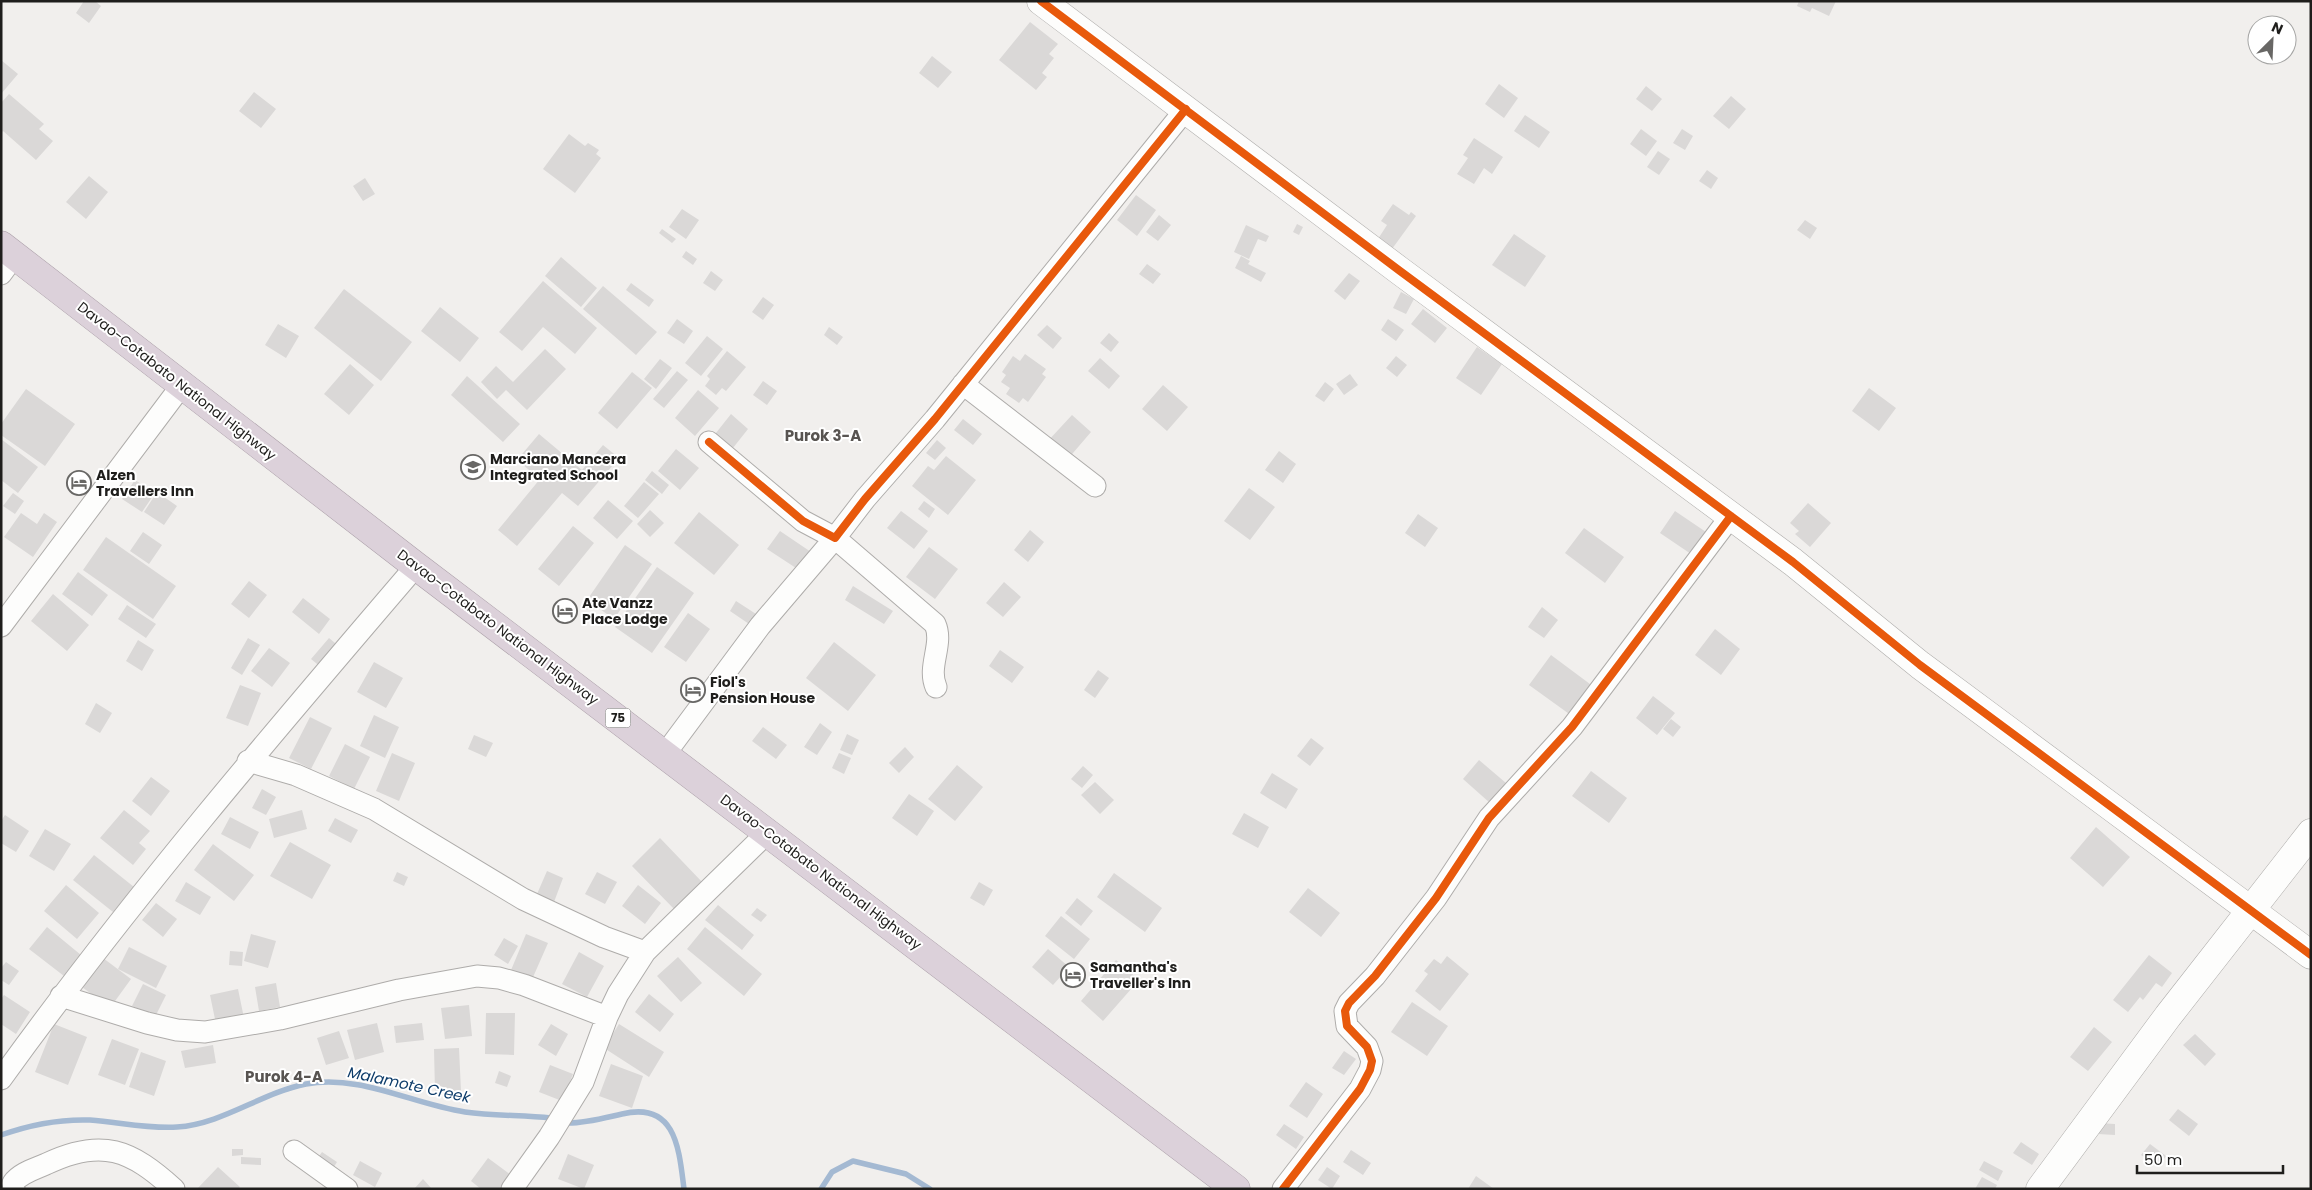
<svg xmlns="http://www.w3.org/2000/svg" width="2312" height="1190" font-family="Poppins,sans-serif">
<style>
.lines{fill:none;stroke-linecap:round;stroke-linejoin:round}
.stream{stroke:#a4b9d2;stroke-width:5.5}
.building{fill:#dad8d7}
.street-casing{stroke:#aeacaa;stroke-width:23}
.secondary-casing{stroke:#aeacaa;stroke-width:29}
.highway-casing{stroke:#ab9fa8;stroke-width:29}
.street{stroke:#fdfdfc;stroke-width:21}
.secondary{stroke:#fdfdfc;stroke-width:28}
.highway{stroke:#dcd1da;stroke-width:28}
.cycleway-casing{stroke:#fff;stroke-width:11}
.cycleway{stroke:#e8590c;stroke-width:8}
.labels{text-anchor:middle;stroke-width:4;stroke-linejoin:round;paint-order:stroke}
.shield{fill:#fff;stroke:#626260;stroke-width:1}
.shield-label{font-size:12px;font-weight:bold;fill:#1f1e1c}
.street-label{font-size:14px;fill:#1f1e1c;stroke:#fff}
.poi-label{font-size:14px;font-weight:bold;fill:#1f1e1c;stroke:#fff;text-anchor:start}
.neighbourhood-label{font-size:15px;font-weight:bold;fill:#585451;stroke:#fff}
.water-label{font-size:15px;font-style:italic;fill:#0d3c6a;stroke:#fff}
</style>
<rect width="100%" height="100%" fill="#f1efed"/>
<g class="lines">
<path class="stream" d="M568,1123C587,1123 604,1118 622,1114C676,1101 679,1149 684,1189
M1,1135C29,1125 61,1119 90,1120C119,1122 148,1129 177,1127C223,1124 261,1093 306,1084C360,1074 412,1104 465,1112C494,1116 522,1115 551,1118
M821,1189L832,1172L853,1161L906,1174L930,1189"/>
</g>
<path class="building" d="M84,1H95L101,6L89,23L76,13Z
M1799,1H1836L1829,16L1812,8L1810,12L1797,6Z
M1030,22L1058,44L1049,54L1054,58L1042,73L1047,77L1036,90L999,60Z
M932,56L952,72L938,88L919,73Z
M1,60L18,74L1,94Z
M1499,84L1518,98L1504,118L1485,104Z
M1646,86L1662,99L1652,111L1636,99Z
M254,92L276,109L261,128L239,111Z
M9,94L44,124L39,129L53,141L36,160L3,131L1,133V103Z
M1731,96L1746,109L1729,129L1713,116Z
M1525,115L1550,132L1539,148L1514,131Z
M1641,129L1657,141L1646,156L1630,144Z
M1682,129L1693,136L1685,150L1673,143Z
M569,134L585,146L588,143L599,150L596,154L601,158L575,193L543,169Z
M1474,138L1503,157L1492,174L1484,168L1474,184L1457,174L1468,158L1463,155Z
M1658,151L1670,159L1659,175L1647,167Z
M1707,170L1718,178L1711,189L1699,181Z
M89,176L108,192L86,219L66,202Z
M365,178L375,194L363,201L353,186Z
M1136,195L1156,210L1137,236L1117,220Z
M1393,204L1409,215L1411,212L1416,216L1392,249L1378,239L1387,225L1381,221Z
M682,209L699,220L686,239L669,227Z
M1159,215L1171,225L1158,241L1146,232Z
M1805,220L1817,228L1810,239L1797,230Z
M1297,224L1303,227L1299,235L1293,232Z
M1246,225L1269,236L1266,242L1258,239L1249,259L1234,252Z
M662,229L676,239L672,243L659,233Z
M1514,234L1546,256L1525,287L1492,265Z
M686,251L697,259L693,265L682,257Z
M1241,256L1250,261L1248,264L1266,273L1261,282L1235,268Z
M561,257L597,288L581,307L545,276Z
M1147,264L1161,274L1153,284L1139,274Z
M711,271L723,280L715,291L703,283Z
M1349,273L1360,281L1345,300L1334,291Z
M543,281L597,328L575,354L543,327L522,351L499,332Z
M631,283L654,300L649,307L626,290Z
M603,286L657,332L636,355L583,309Z
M344,289L412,342L381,381L314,328Z
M1401,292L1414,299L1406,314L1393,308Z
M763,297L774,305L763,320L752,312Z
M440,307L479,338L460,362L421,331Z
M1423,309L1447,328L1435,343L1411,324Z
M677,319L693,331L684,344L667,333Z
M1388,319L1404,330L1396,341L1381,330Z
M278,324L299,336L286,358L265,345Z
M1047,325L1062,338L1053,349L1037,335Z
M829,327L843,337L837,345L824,335Z
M1109,333L1119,342L1111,352L1100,343Z
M707,336L723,349L701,376L685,363Z
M1477,347L1502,364L1481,395L1456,378Z
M545,349L566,369L527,410L506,390L497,399L481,382L496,366L513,382Z
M727,351L746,367L726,391L722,388L716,395L705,386L710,379L707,376Z
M1025,354L1046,369L1042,374L1046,377L1028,402L1023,398L1019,403L1006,394L1010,388L1001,382L1006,375L1002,372L1013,356L1020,361Z
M1396,356L1407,365L1397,377L1386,368Z
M1100,358L1120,376L1109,389L1088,371Z
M660,359L672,368L656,389L644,379Z
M350,364L374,385L349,415L324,394Z
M677,371L688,380L664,408L653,399Z
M632,372L652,388L617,429L598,413Z
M1350,374L1358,385L1344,395L1336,384Z
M467,376L520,424L503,442L451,395Z
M763,381L777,391L767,405L753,395Z
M1325,382L1334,389L1324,402L1315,396Z
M1163,385L1188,407L1167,431L1142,409Z
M1869,388L1896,408L1879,431L1852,411Z
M26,389L75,424L45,466L1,435V424Z
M698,390L719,408L695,436L675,418Z
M731,414L748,429L729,453L712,438Z
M1072,415L1091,432L1067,460L1047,442Z
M963,419L982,434L973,445L954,430Z
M539,434L582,470L603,445L619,458L578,506L562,493L517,546L498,530L540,479L517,460Z
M1,439L38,467L18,493L1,480Z
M937,440L946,448L935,460L926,453Z
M676,449L699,468L680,490L658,471Z
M1279,451L1296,464L1283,483L1265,470Z
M946,456L976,480L948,515L912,486L928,466L934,470Z
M652,471L669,485L662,494L645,480Z
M135,480L155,493L142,512L122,499Z
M644,482L659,494L638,518L624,506Z
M1249,488L1275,507L1250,540L1224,521Z
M157,492L177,506L164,525L144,512Z
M13,493L24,501L15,514L3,506Z
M608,500L633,521L617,539L593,518Z
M924,501L935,509L929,518L918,509Z
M1808,503L1831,523L1810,547L1795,534L1799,531L1790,523Z
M650,510L664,523L650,537L637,524Z
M901,511L928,531L914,549L887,528Z
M1675,511L1706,532L1691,554L1660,533Z
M699,512L739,545L714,575L674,543Z
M21,513L37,524L44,513L57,522L33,557L4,537Z
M1418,514L1438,528L1425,547L1405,533Z
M573,526L594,543L559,586L538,569Z
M1584,528L1624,557L1605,583L1565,553Z
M1030,530L1044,542L1028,562L1014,550Z
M780,531L811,552L799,570L767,549Z
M143,532L162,545L149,564L130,551Z
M106,537L176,586L153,619L83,570Z
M625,545L652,564L614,619L587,600Z
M929,547L958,569L935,599L906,577Z
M657,567L694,593L652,653L615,627Z
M78,572L108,595L92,616L62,594Z
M249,581L267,595L249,618L231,604Z
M1004,582L1021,597L1003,617L986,603Z
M853,586L893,611L884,624L845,600Z
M53,594L89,625L67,651L31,621Z
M303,598L330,619L319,634L292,612Z
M736,601L756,614L749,624L730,611Z
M127,605L156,624L146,638L118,619Z
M1542,607L1558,620L1544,638L1528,627Z
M688,613L710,629L686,662L664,647Z
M1715,629L1740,649L1721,675L1695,655Z
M248,638L260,645L242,675L231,668Z
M329,638L341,648L322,668L311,659Z
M138,640L154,650L142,671L126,661Z
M834,642L876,675L848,711L806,678Z
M269,648L290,663L272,687L251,671Z
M1000,650L1024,667L1012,683L989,666Z
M1551,655L1594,687L1572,716L1529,685Z
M374,662L403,678L386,708L357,692Z
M1098,670L1109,678L1095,698L1084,690Z
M240,685L261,693L248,726L226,718Z
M1653,696L1675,713L1657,735L1636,718Z
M96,703L112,713L100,733L85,724Z
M374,715L399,727L385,758L360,746Z
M310,717L332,728L311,769L289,758Z
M1671,719L1681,727L1673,737L1663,729Z
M820,723L832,732L817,755L804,747Z
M763,727L787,745L776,759L752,741Z
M847,734L859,740L852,755L840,750Z
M474,735L493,743L486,757L468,749Z
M1311,738L1324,748L1310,766L1297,756Z
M345,744L370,757L354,789L329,776Z
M905,747L914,757L899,773L889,763Z
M392,753L415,763L399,801L376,791Z
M839,753L851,758L844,774L832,768Z
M1479,760L1506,783L1490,803L1463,779Z
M957,765L983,787L955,821L928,799Z
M1083,766L1093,775L1082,788L1071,779Z
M1591,771L1627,798L1609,823L1572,796Z
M1272,773L1298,789L1286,809L1260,793Z
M151,777L170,791L151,816L132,801Z
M1095,782L1114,800L1100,814L1081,795Z
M262,789L276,797L266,815L252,808Z
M909,794L934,811L917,836L892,818Z
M124,810L150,831L139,843L146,849L133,865L100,838Z
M302,810L307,829L274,838L269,819Z
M1244,813L1269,827L1258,848L1232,834Z
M5,815L29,831L16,852L1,843V821Z
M230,817L259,832L250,849L221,834Z
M335,818L358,830L351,843L328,831Z
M2096,827L2130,857L2103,887L2070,858Z
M45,829L71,844L54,871L29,856Z
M660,838L703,883L675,910L632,866Z
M290,842L331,865L312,899L270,876Z
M213,844L254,875L234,901L194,870Z
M94,855L134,887L113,912L73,880Z
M547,871L563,878L554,902L537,894Z
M397,872L408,877L404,886L393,881Z
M597,872L617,882L605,904L585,894Z
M1114,873L1162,908L1145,932L1097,897Z
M186,882L211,897L200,915L175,901Z
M979,882L993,890L984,906L970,898Z
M66,885L99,913L77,939L44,911Z
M638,885L661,903L645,924L622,906Z
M1308,888L1340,913L1321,937L1289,912Z
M1077,898L1093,911L1081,926L1065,913Z
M156,903L177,919L163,937L142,920Z
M718,905L754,935L742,950L705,920Z
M757,908L767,915L761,922L751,915Z
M1061,916L1090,939L1074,959L1045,936Z
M47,927L81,955L64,976L29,949Z
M705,927L762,974L744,996L687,949Z
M251,934L276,941L268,968L244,961Z
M526,934L548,943L530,984L509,975Z
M504,938L518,946L508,964L494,955Z
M129,947L167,966L156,988L118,969Z
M1048,949L1069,967L1053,985L1032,967Z
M230,951L243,952L242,966L229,965Z
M579,952L604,966L587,997L562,984Z
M2149,955L2172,973L2162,987L2156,983L2143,1000L2140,997L2128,1012L2113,1000Z
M1447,956L1469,974L1440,1011L1415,991L1428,974L1424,971L1434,959L1441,964Z
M678,957L702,983L681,1002L657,976Z
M103,958L131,979L110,1008L82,987Z
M1116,960L1139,980L1103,1021L1081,1001Z
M6,962L19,971L9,985L1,980V968Z
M276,983L280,1007L259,1011L255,987Z
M143,984L166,995L155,1017L132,1006Z
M238,989L244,1018L216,1024L210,995Z
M649,994L674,1014L660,1032L635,1012Z
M4,995L30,1012L16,1034L1,1024V999Z
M1412,1002L1448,1026L1427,1056L1391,1032Z
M469,1005L472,1036L445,1039L441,1008Z
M486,1013H515L514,1055L485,1054Z
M377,1023L384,1052L355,1060L347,1030Z
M422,1023L424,1040L396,1043L394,1026Z
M54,1024L87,1037L68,1085L35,1072Z
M551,1024L568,1034L556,1056L538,1045Z
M619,1024L664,1052L649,1077L604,1048Z
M2094,1027L2112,1042L2088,1071L2070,1057Z
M339,1031L349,1058L326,1065L317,1038Z
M2195,1034L2216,1054L2205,1066L2183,1045Z
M112,1039L139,1049L125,1085L98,1075Z
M213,1045L216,1063L185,1068L181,1051Z
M459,1048L461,1091L435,1092L434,1049Z
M1344,1051L1356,1059L1344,1075L1332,1068Z
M141,1052L166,1061L154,1096L129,1087Z
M611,1064L643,1076L632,1108L599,1096Z
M550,1065L573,1074L562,1101L539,1092Z
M499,1071L511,1076L507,1087L495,1083Z
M1306,1082L1323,1094L1307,1118L1289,1106Z
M2178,1109L2198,1124L2189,1136L2169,1120Z
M2098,1123L2115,1124V1135L2098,1134Z
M1284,1124L1304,1137L1296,1149L1276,1135Z
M2021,1142L2039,1154L2032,1165L2013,1153Z
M2150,1144L2166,1156L2158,1167L2141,1155Z
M232,1149H243V1155L232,1156Z
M1351,1150L1371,1163L1363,1175L1343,1162Z
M322,1152L337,1162L332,1170L317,1159Z
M568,1154L594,1165L584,1189L558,1179Z
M241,1157L261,1158V1165L241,1164Z
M488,1158L511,1175L501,1189H481L471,1181Z
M360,1161L382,1173L375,1187L353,1175Z
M1984,1161L2003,1171L1998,1181L1979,1170Z
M218,1167L240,1187L238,1189H197Z
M1327,1167L1340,1176L1332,1189L1318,1180Z
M1476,1176L1494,1189H1468Z
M1982,1177L1997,1185L1995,1189H1975Z
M423,1179L432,1189H414Z"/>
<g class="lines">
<defs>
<path id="street" d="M1,274L15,255
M963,384L1095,486
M709,442L803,521L835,538L865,499L935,419L1186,109
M1,626L182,385
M665,754L760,626L835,538L935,624C944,644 927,666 936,687
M248,761L296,775L374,809L523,899L604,937L645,952
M61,996L147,1023L177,1030L205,1032L280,1019L399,990L477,976L499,978L524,985L607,1017
M1,1079C130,900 273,733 416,566
M294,1151L347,1189
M14,1189L13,1183C20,1173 35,1169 46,1164C102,1137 131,1150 174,1189
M512,1189L549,1137L583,1082L607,1017L618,994L645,952L768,832
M1283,1189L1360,1089L1370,1070L1372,1061L1367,1047L1347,1026L1345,1011L1349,1003L1375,976L1436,898L1489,818L1572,727L1731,516"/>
<path id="secondary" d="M1041,1L1400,271L1793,562L1920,665L2311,955
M2040,1189L2168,1016L2311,833"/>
<path id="highway" d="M1,245L416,566L1236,1189"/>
</defs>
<use href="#street" class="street-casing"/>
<use href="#secondary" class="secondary-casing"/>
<use href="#highway" class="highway-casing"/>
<use href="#street" class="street"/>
<use href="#secondary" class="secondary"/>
<use href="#highway" class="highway"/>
<defs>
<path id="cycleway" d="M1041,1L1400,271L1793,562L1920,665L2311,955
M709,442L803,521L835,538L865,499L935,419L1186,109
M1283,1189L1360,1089L1370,1070L1372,1061L1367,1047L1347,1026L1345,1011L1349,1003L1375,976L1436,898L1489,818L1572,727L1731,516"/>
</defs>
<use href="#cycleway" class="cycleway-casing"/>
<use href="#cycleway" class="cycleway"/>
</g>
<defs>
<symbol id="school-ring" viewBox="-11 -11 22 22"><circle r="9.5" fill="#fff" stroke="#686765" stroke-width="1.5"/><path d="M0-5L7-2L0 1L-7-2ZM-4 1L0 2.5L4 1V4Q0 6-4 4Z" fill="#686765"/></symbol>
<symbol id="hotel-ring" viewBox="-11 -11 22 22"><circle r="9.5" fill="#fff" stroke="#686765" stroke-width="1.5"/><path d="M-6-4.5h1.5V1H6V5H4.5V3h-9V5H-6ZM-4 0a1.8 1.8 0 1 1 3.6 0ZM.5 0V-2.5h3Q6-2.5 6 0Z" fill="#686765"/></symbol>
</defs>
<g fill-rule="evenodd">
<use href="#school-ring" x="459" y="453" width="28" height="28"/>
<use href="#hotel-ring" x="65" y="469" width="28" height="28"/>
<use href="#hotel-ring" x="551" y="597" width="28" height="28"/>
<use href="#hotel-ring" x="679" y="676" width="28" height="28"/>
<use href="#hotel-ring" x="1059" y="961" width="28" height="28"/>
</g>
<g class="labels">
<rect class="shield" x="605.5" y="708.5" width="25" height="19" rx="4"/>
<g class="shield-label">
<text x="618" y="722">75</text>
</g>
<g class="street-label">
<text transform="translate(177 381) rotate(38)" y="5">Davao-Cotabato National Highway</text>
<text transform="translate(498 627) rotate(37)" y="5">Davao-Cotabato National Highway</text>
<text transform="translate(821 872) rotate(37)" y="5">Davao-Cotabato National Highway</text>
</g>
<g class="poi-label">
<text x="490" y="464">Marciano Mancera<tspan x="490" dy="16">Integrated School</tspan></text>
<text x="96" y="480">Alzen<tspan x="96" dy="16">Travellers Inn</tspan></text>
<text x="582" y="608">Ate Vanzz<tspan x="582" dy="16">Place Lodge</tspan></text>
<text x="710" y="687">Fiol's<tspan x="710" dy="16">Pension House</tspan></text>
<text x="1090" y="972">Samantha's<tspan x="1090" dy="16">Traveller's Inn</tspan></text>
</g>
<g class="neighbourhood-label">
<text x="823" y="441">Purok 3-A</text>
<text x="284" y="1082">Purok 4-A</text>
</g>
<g class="water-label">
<text transform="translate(409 1085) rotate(12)" y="5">Malamote Creek</text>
</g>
</g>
<rect width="2312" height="1190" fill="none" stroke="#1f1e1c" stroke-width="5"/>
<g transform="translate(2272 40) rotate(24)"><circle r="24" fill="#ffffff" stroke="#a5a5a4"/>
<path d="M0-4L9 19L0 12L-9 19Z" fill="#686765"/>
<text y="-8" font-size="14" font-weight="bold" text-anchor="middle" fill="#1f1e1c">N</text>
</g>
<path d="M2137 1165v8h146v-8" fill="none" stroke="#1f1e1c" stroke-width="2.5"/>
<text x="2144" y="1165" font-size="15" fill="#1f1e1c" stroke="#ffffff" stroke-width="4" paint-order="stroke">50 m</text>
</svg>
